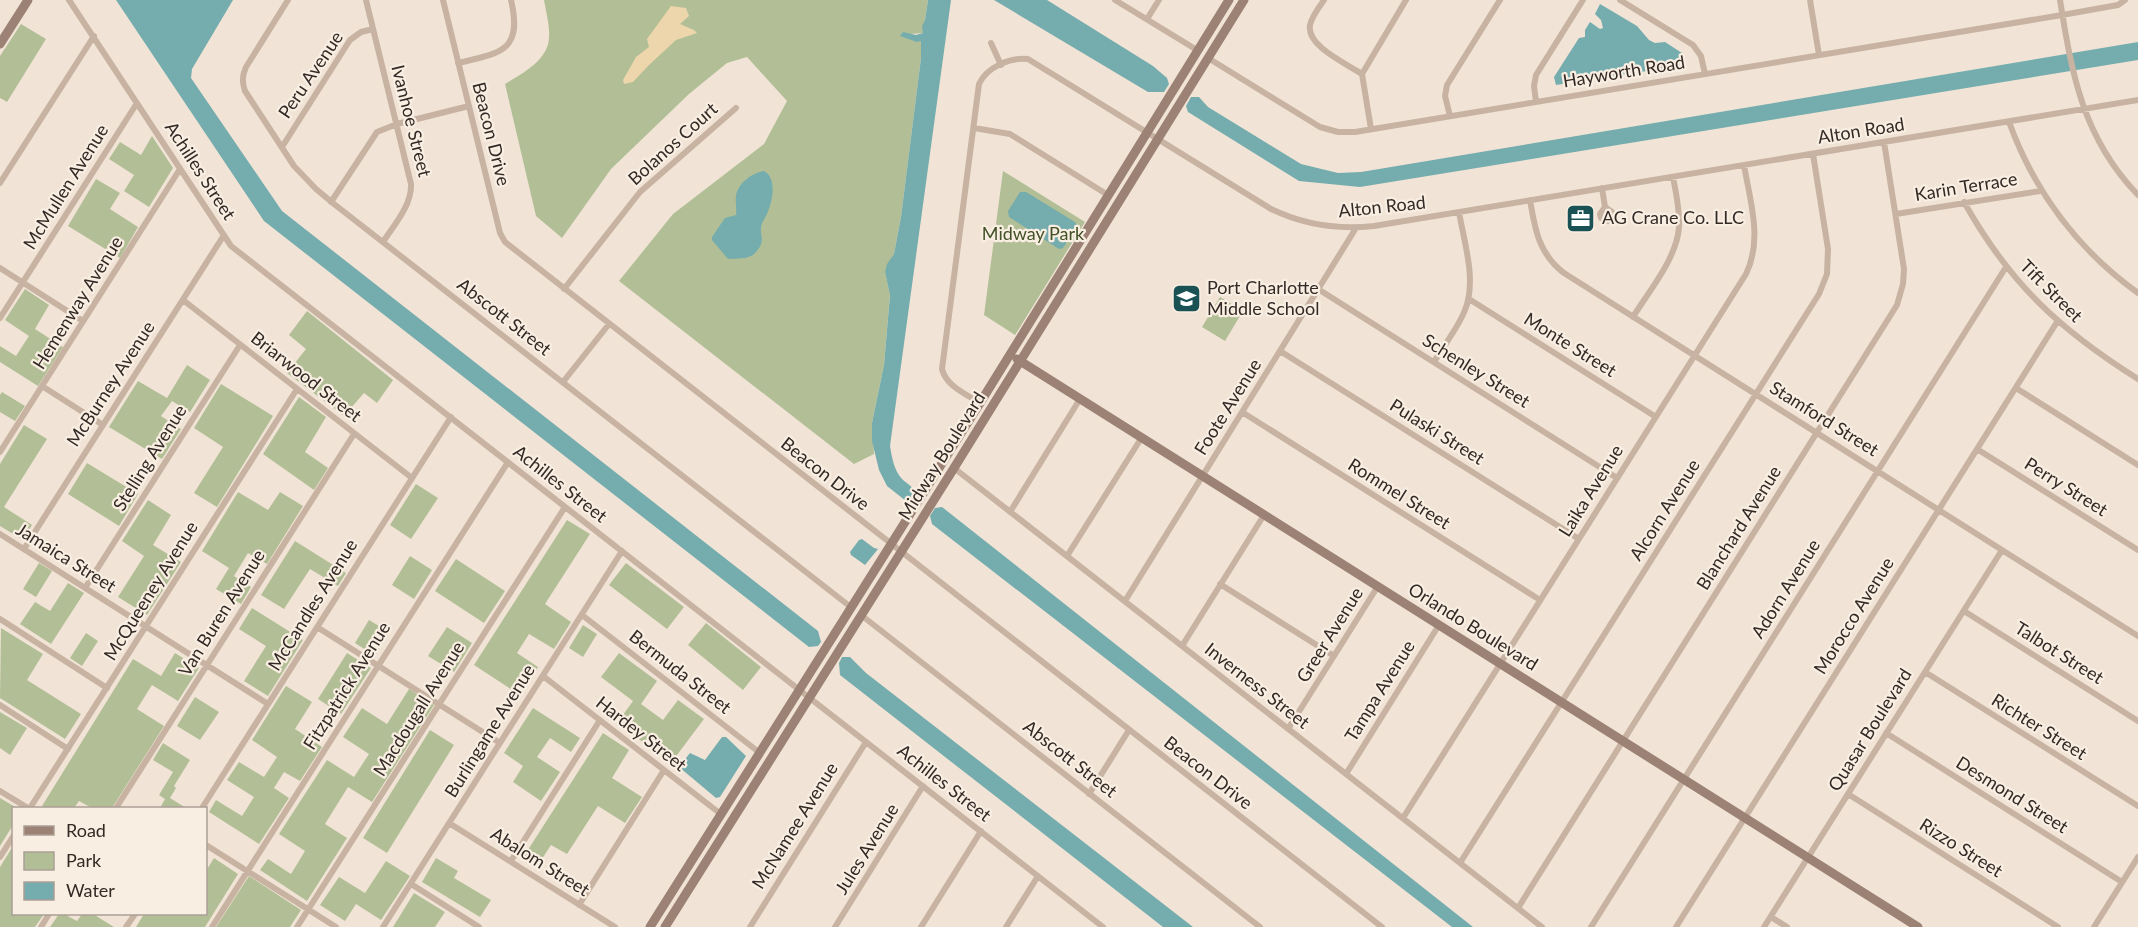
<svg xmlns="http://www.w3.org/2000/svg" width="2138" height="927" font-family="Lato,sans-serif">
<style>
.green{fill:#b2bf96}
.sand{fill:#edd6ab}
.water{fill:#75acad}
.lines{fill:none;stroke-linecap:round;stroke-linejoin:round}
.street{stroke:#c8b3a2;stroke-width:6}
.secondary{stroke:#9c8274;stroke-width:9}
.labels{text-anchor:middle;stroke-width:4.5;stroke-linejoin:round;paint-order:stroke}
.street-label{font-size:18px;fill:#332925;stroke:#f9eee2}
.poi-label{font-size:18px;fill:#332925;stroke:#f9eee2;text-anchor:start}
.park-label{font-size:18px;fill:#435128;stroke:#f9eee2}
</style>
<rect width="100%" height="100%" fill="#f1e4d6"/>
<path class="green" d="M544,0H928L923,33L911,34L922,42L921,58L901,217L894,254L885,272L890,294L884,365L872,423L874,454L854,464L619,281L673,214L764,144L787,101L747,57L727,63L689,94L611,169L562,238L536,216L505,84C522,74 548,60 549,38C550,26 546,12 544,0Z
M21,24L46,39L7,102L0,98V56Z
M152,136L173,168L149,207L124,191L134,175L109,159L120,142L141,155Z
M1003,171L1085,222L1015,335L984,315Z
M96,179L120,193L110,209L138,227L120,258L68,226Z
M25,289L49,305L35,329L63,347L38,386L0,362V346L16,356L29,336L5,320Z
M1220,297L1243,311L1225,341L1202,327Z
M307,311L393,380L377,403L364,393L344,416L287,373L306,349L289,335Z
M187,365L210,380L190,412L172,401L161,416L181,429L162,459L109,427L138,381L167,398Z
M221,384L273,416L217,507L194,493L223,447L194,428Z
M2,392L25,406L15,421L0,412V395Z
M299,397L326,417L305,452L328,468L314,490L263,454Z
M24,425L47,439L4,507L32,525L23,540L0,526V464Z
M87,463L138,494L119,526L68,494Z
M416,484L438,498L411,539L390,525Z
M238,492L268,510L280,492L303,506L267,564L248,553L234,576L251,587L241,604L216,589L229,568L202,551Z
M148,500L171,515L153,545L181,562L147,615L118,597L144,556L122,541Z
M567,520L590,534L545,604L571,622L554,649L529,634L517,653L538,667L520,695L474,665Z
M295,541L346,573L338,586L310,569L284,609L261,595Z
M410,556L432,570L414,599L392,585Z
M456,559L505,591L484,623L435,591Z
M39,563L52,571L36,597L23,589Z
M626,563L684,607L667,629L609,585Z
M68,583L84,593L51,644L20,624L35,602L50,611Z
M252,608L303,640L268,696L244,681L266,646L239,629Z
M369,620L389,632L375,656L355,643Z
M706,623L761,667L743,690L688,645Z
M583,625L597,634L583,657L569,648Z
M447,627L472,643L454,672L428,656Z
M1,628L43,654L27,680L81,714L65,739L0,698Z
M86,633L98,641L82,666L70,658Z
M175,653L199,668L178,701L152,685L137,709L164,726L112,808H92L79,801L74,808H46L42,806L133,659L161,676Z
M347,653L371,668L341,714L318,699Z
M619,653L657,681L641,704L663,720L678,700L704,719L671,763L617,723L633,701L601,677Z
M286,686L312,702L295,729L322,747L300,781L284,772L274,788L289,798L259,844L209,812L216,800L242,816L254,797L227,780L239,762L264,777L277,757L252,740Z
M409,689L434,705L372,802L348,787L325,824L347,838L307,901L260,870L268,859L291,874L305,851L279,834L327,760L354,777L369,754L343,737L362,708L387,724Z
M195,697L219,712L200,740L177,726Z
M533,708L580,738L571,752L550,738L537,757L560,772L541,801L513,782L523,766L504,753Z
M0,712L27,728L10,755L0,748Z
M430,730L454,745L387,853L363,838Z
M603,733L629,750L612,778L642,797L625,823L598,806L567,854L551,845L538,865L524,856Z
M163,743L190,760L174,786L176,788L170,798L186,808H160L165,799L159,795L173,772L153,760Z
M0,798L17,808H14L13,825L0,846Z
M13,846L14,914H44L35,927H0V867Z
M214,858L238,874L205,927H136L144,914H206V871Z
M436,858L458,871L454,878L491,900L480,917L422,882Z
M386,861L410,876L381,920L356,904L345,921L320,905L339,877L365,893Z
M249,876L301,910L290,927H216Z
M414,893L445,912L435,927H393Z
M59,914H64L77,921L82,914H93L114,927H50Z"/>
<path class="sand" d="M671,6L686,8L689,16L680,24L694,30L697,33L676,40L649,65L633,82L624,84L623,80L636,57L649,47L647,39Z"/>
<path class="water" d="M116,0H233L192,69L191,78L282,211L818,631L821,642L818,646L809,647L264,221Z
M928,0H951L890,446C892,458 894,470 902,479C907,484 913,486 915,493L911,500L906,501L887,486L879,470L872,441V423L884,365L890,295L885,272L887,264L894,254L901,217L921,58V41L917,42L900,36L903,32L916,35L923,33L922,26L925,20Z
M994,0H1047L1153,66L1167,78L1169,84L1164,92H1148Z
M1600,4L1637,26L1649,40L1655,43L1665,42L1682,53L1685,58L1684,63L1680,66L1556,85L1554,77L1579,38L1585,37V30L1590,22L1600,29L1603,28L1601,20L1595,14Z
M2138,42V60L1360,187L1299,181L1188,112L1186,106L1191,97H1199L1208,107L1301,164L1338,173L1361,172Z
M764,171C778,179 772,202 767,214C765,218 762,222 761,227C760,238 766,241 755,253C749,260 737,258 728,259L712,240V237L725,218L736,215C737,209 735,202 736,196C738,183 752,173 764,171Z
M1020,192H1026L1075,222L1077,226L1063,248L1059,249L1009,217L1008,211Z
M942,507L1473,927H1452L932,524L930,516L935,508Z
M862,539L874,548L878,549L865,565L851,555L850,552L859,540Z
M842,657H850L866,673L1193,927H1163L840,675L839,663Z
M722,737H726L746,756L720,797L716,798L679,767L690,753L705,760Z"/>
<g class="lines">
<path class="street" d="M69,0L231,246L1103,927
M288,0L246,67C242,76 242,82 245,91L294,166L316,189L334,204L852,608
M366,0L411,184C412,205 394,225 383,242
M443,0L500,233L505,242L1382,927
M1115,0L1197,50
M1324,0C1319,7 1312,16 1310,25C1306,46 1347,64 1362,74
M1620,0L1693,45L1701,56L1705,74
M1810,0L1819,55
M2060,0C2072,75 2083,138 2138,195
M1147,19L1159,0
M991,43L1001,65
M1208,58L1320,127L1338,132H1355L2062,15L2118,5L2125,0
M458,63C501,53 523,51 511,0
M1536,102L1534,86L1536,75L1583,0
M1450,116L1445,96L1447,85L1500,0
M2009,122C2035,193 2077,249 2138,293
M974,128L1010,134L1108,195
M1371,129L1362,74L1406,0
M282,147L350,40L361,32L373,29
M0,183L94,36
M1602,188L1605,207L1600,214L1601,218L1608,221L1613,216L1612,212L1605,207
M1530,200C1535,230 1539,254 1564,273L2138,636
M331,202L377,132L397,124L469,106
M1964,202C2010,284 2060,330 2138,379
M1896,214L2040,191
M0,268L83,321
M564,289L640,192L736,108
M1318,289L1617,478
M1469,299L1656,417
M183,300L412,478
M1633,317C1649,291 1677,258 1679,227C1680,210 1676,193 1673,177
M0,318L137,103
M1280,351L1579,539
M1434,362C1444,345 1458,328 1465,310C1477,280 1464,242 1459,212
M563,382L609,324
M42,386L103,425
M2016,388L2138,465
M980,403C966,394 946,386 942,369L979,84C987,67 1010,57 1028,59L1271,209C1304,225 1337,230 1374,226L2138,100
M1242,412L1540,600
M1977,449L2138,550
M0,452L180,169
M954,468L1542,927
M1010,512L1080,399
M0,534L268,704
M24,549L224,235
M1067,556L1142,437
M1220,584L1334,656
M85,588L240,345
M1125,601L1356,228
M1964,611L2138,721
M582,615L760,753
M861,615L1260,927
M0,619L107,688
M317,627L500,743
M1182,646L1264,515
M1925,672L2138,806
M543,676L722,815
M0,705L68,749
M1288,729L1378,586
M1886,733L2122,882
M1346,774L1439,625
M0,791L28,808
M1089,794L1129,730
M1848,794L2058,927
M30,808L297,389
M116,808L354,434
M202,808L451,417
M1403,818L1746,274C1763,239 1750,201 1744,165
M449,823L615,927
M206,845L336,927
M0,857L14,835
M511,861L600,720
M1460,863L1819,294L1827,274L1828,249L1813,154
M411,884L479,927
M579,905L664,770
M1518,908L1897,305L1903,284L1904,269L1884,142
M1771,917L1787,927
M41,927L49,914
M126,927L135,914
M212,927L508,462
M297,927L565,507
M383,927L622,551
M750,927L866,742
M835,927L923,786
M921,927L981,831
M1006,927L1038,876
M1591,927L2006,267
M1676,927L2057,322
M1764,927L2002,550
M2094,927L2138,857"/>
<path class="secondary" d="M0,44L28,0
M1017,359L1918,927
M650,927L980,403L1229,0
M665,927L954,468L1244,0"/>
</g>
<defs>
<symbol id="office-square" viewBox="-11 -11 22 22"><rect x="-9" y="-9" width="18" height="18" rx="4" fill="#1a5154" stroke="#f9eee2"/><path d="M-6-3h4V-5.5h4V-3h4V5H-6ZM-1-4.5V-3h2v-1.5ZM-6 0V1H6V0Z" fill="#fff"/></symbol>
<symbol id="school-square" viewBox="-11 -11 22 22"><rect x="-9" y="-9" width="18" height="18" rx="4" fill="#1a5154" stroke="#f9eee2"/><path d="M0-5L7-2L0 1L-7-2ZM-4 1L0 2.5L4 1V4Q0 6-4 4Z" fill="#fff"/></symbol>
</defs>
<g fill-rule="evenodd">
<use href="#office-square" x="1564" y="202" width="33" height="33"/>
<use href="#school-square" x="1170" y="282" width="33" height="33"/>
</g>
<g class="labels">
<g class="street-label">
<text transform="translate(1624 72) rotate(-9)" y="6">Hayworth Road</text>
<text transform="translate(311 75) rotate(-56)" y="6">Peru Avenue</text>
<text transform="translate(411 121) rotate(76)" y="6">Ivanhoe Street</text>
<text transform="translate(1861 131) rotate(-9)" y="6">Alton Road</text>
<text transform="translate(491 134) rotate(76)" y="6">Beacon Drive</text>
<text transform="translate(673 144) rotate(-42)" y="6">Bolanos Court</text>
<text transform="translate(200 171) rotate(57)" y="6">Achilles Street</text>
<text transform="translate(66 187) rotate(-58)" y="6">McMullen Avenue</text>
<text transform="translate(1966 187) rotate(-9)" y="6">Karin Terrace</text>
<text transform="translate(1382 207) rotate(-6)" y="6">Alton Road</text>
<text transform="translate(2051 291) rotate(45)" y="6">Tift Street</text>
<text transform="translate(78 303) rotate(-58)" y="6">Hemenway Avenue</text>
<text transform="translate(504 317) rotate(38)" y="6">Abscott Street</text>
<text transform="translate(1570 345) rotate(32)" y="6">Monte Street</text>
<text transform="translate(1476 371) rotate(32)" y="6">Schenley Street</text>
<text transform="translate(306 377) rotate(38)" y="6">Briarwood Street</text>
<text transform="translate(111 384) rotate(-57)" y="6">McBurney Avenue</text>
<text transform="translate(1228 407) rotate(-58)" y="6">Foote Avenue</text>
<text transform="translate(1824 419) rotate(32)" y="6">Stamford Street</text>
<text transform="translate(1437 432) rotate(32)" y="6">Pulaski Street</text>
<text transform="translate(942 456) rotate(-58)" y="6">Midway Boulevard</text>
<text transform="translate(150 458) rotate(-58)" y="6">Stelling Avenue</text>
<text transform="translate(825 474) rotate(38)" y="6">Beacon Drive</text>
<text transform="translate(560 484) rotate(38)" y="6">Achilles Street</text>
<text transform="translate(2066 487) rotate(32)" y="6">Perry Street</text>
<text transform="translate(1591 491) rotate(-58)" y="6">Laika Avenue</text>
<text transform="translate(1399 494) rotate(32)" y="6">Rommel Street</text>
<text transform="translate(1665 510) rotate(-58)" y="6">Alcorn Avenue</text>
<text transform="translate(1739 528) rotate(-58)" y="6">Blanchard Avenue</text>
<text transform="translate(66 558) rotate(32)" y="6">Jamaica Street</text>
<text transform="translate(1786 589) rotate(-58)" y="6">Adorn Avenue</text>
<text transform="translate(151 591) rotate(-58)" y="6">McQueeney Avenue</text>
<text transform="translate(313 605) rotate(-58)" y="6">McCandles Avenue</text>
<text transform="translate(222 613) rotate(-58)" y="6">Van Buren Avenue</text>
<text transform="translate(1854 616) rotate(-58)" y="6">Morocco Avenue</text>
<text transform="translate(1473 627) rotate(32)" y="6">Orlando Boulevard</text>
<text transform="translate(1330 635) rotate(-58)" y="6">Greer Avenue</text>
<text transform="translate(2059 653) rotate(32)" y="6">Talbot Street</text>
<text transform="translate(680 672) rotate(38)" y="6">Bermuda Street</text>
<text transform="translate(347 686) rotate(-58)" y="6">Fitzpatrick Avenue</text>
<text transform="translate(1257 686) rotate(38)" y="6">Inverness Street</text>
<text transform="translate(1380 691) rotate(-58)" y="6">Tampa Avenue</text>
<text transform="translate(419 709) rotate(-58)" y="6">Macdougall Avenue</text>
<text transform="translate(2039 727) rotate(32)" y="6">Richter Street</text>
<text transform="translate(1870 730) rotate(-58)" y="6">Quasar Boulevard</text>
<text transform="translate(490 731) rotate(-58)" y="6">Burlingame Avenue</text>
<text transform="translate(641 734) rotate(38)" y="6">Hardey Street</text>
<text transform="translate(1070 759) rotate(38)" y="6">Abscott Street</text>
<text transform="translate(1208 773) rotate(38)" y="6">Beacon Drive</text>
<text transform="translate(944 783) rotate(38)" y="6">Achilles Street</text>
<text transform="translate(2012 795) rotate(32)" y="6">Desmond Street</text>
<text transform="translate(795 826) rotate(-58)" y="6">McNamee Avenue</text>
<text transform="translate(1961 848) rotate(32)" y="6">Rizzo Street</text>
<text transform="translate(867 849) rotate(-58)" y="6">Jules Avenue</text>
<text transform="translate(540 862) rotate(32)" y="6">Abalom Street</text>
</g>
<g class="poi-label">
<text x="1602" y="224">AG Crane Co. LLC</text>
<text x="1207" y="294">Port Charlotte<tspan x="1207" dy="21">Middle School</tspan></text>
</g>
<g class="park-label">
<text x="1033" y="240">Midway Park</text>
</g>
</g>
<rect x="12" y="807" width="195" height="108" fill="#f9eee2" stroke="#aa9f96" stroke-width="1.5"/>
<rect x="24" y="826" width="30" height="9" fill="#9c8274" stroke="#aa9f96" stroke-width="1.5"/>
<text x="66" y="837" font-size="18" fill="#332925">Road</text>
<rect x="24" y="852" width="30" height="18" fill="#b2bf96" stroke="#aa9f96" stroke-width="1.5"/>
<text x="66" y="867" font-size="18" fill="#332925">Park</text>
<rect x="24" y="882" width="30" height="18" fill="#75acad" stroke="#aa9f96" stroke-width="1.5"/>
<text x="66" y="897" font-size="18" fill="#332925">Water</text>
</svg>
